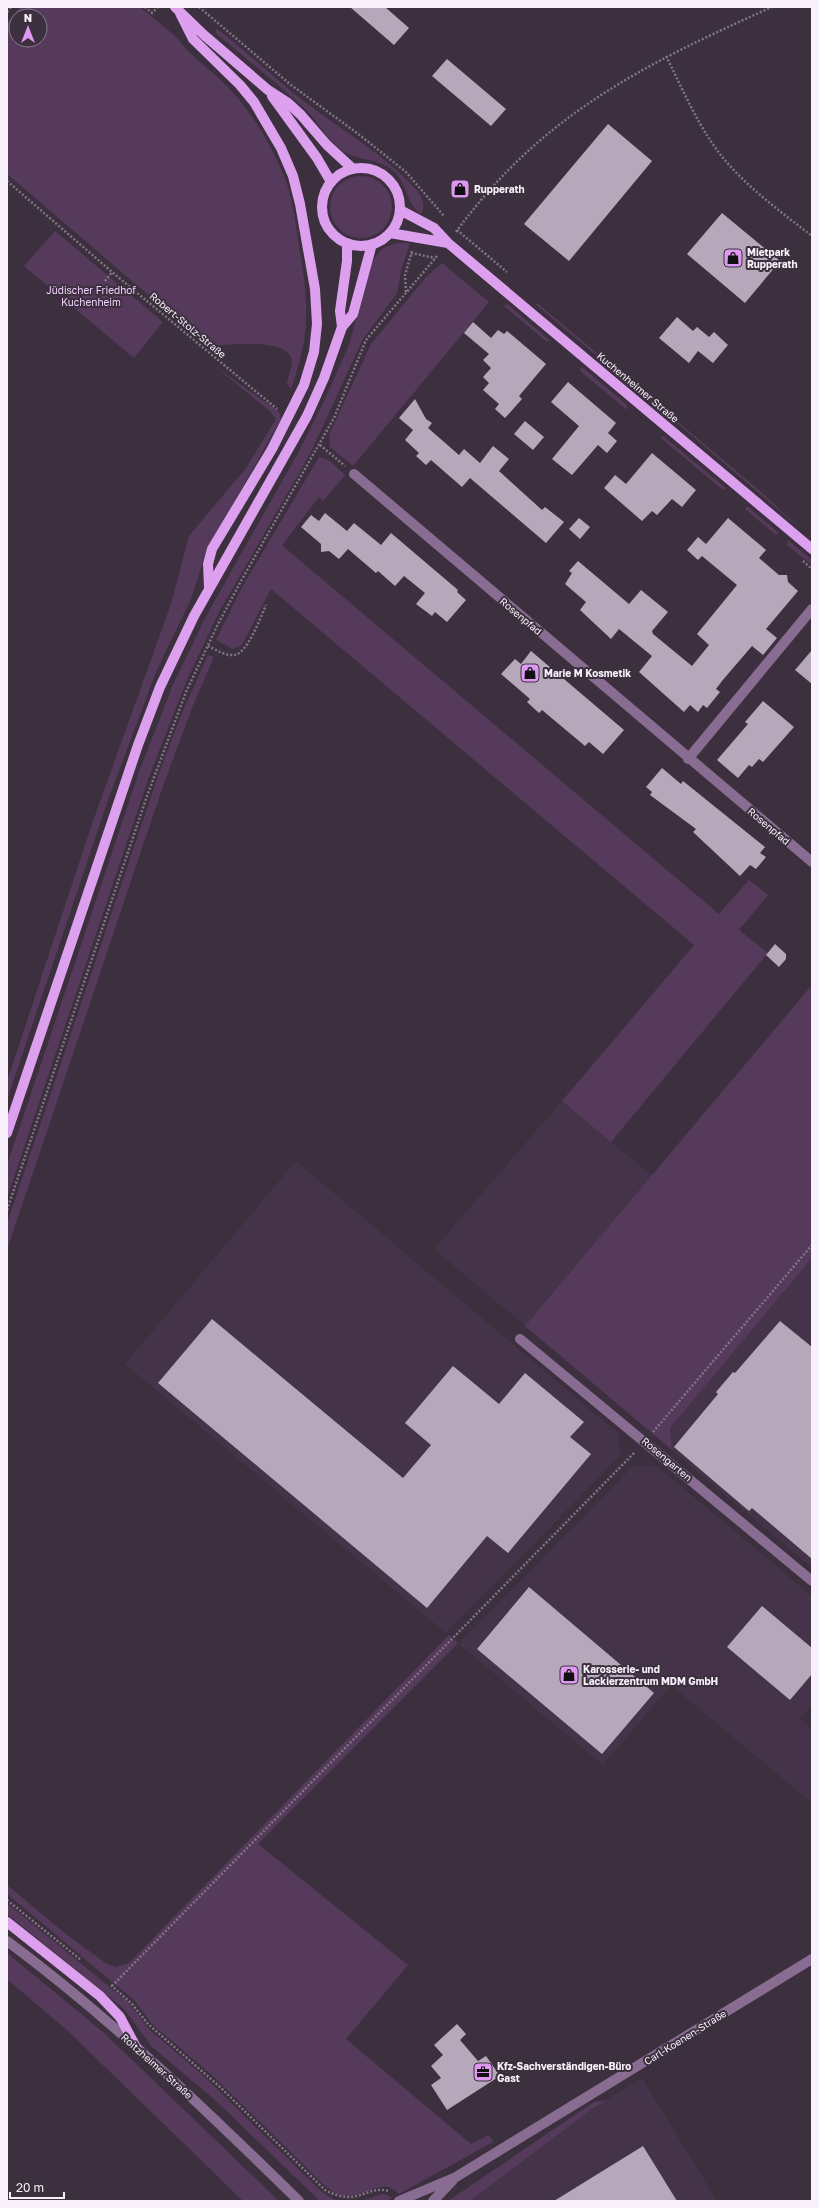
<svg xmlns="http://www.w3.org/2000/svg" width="819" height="2208" font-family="'Golos Text',sans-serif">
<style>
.built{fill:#453449}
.green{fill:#553a5c;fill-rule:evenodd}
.building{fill:#b6a7ba}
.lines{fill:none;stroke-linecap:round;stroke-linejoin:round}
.path{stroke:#807583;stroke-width:2.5;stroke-dasharray:2 2;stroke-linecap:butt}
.minor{stroke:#896c91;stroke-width:10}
.tertiary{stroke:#896c91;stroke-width:10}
.primary{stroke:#dda0ee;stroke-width:10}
.labels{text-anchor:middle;stroke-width:4;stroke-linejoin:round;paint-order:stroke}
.poi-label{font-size:10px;font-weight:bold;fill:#f8f0fa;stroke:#3c303f;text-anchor:start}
.park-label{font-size:10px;fill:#f1cffb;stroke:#3c303f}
.street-label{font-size:10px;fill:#f8f0fa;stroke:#3c303f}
</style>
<rect width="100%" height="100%" fill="#3c303f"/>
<path class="built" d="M562,1101L652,1176L525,1326L434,1249Z
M296,1161L619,1434L620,1456L446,1633L125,1364Z
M812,1258V1568L672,1450L670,1428Z
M633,1466H657L812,1596V1704L800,1719L812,1729V1803L671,1685L603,1765L459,1644Z
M642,2078L717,2201H470L589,2111Z"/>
<path class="green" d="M20,7H140C152,17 165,27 177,38C181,42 184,48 189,52C201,63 215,74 227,86C253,113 272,146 286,181C294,203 296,229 300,252C309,306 310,336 291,389L287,384C288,375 294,365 291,357C283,338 225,345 208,346L7,174V23ZM16,16H40V40H16Z
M217,29C249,53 277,81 309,105C342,130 380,152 410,183C418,191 428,202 421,214C405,204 407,180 391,169C376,158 358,161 343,151C327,140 318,121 304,108C276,82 246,59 218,35L215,31Z
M330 207a31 31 0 1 1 62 0a31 31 0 1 1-62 0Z
M55,231L163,322L134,358L24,266Z
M397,243H410L402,267L397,293L363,339L310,454L218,614L187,680L149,777L7,1198V1165L139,772L172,687L205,618L298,453L323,403L349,345L372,261L383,248Z
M442,263L489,302L353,466L330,447L329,435L371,344L426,277Z
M537,303L654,401L653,403L535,304Z
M507,304L512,308L549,340L547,342L504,306Z
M213,365L279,412L281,419L206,552L191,599L156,672L108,800L7,1100V1081L92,824L171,604L189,536L246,468L276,419L271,412Z
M582,367L627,405V410L579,370Z
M671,416L760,491L803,531L670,417Z
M663,436L726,488L723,490L661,438Z
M319,457L329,460L345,475L323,501L319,497L283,544L284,547L719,914L749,880L768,895L739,930L768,953L611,1142L562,1101L694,945L271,589L242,645L233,649L216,640L241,589Z
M747,506L779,533L776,535L745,509Z
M788,540L812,560V565L787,545Z
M208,655L214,657L192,708L163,786L7,1250V1223L160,770L182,713Z
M812,985V1258L670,1428L672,1450L525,1326Z
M449,1635L458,1643L258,1844L408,1965L346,2039L471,2144L489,2135L493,2142L399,2194C383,2176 366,2198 346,2196C338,2196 330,2190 324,2185L214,2077L152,2024L134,2000L7,1894V1885L67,1935L107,1964L116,1967L129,1963Z
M7,1903L128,2002L150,2030L207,2079L322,2192L337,2201H320L215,2100L152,2047L124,2009L7,1914Z
M7,1953L103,2032L279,2201H243L68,2031L7,1979Z
M607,2100L589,2111L470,2201H448L594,2102Z
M381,2194L388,2195L392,2198L386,2201H361Z"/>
<path class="building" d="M350,7H385L409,28L394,45Z
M447,59L506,109L491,126L432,76Z
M608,124L652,161L569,261L524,224Z
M722,213L780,261L745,303L687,254Z
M677,317L693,331L697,327L709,337L714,332L728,345L713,363L698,351L689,363L659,338Z
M473,322L491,338L498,330L504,334L507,331L546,364L519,396L522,399L505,418L495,409L499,404L483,390L489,383L483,377L491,368L483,360L489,354L464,333Z
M568,382L616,423L608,433L617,441L607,453L598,445L572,475L552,459L579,426L551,402Z
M415,399L426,419L432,423L428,428L459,455L464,449L480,463L493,446L509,459L499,471L542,510L545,507L564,522L546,543L470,478L462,487L431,460L426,465L416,456L419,453L405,440L413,430L399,418Z
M525,421L544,437L533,450L514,434Z
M652,453L696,490L682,507L672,499L657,515L652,511L642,521L604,488L615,475L626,484Z
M325,513L347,531L354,523L381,545L391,533L458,590L457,592L466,600L447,622L435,612L432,616L416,604L425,593L404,576L395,586L378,571L376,573L348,549L339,559L329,551L321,552V544L301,527L311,515L319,521Z
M579,518L590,527L580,539L569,529Z
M728,518L766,550L759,558L779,575H787L788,582L798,591L766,629L777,638L763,655L752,646L722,681L716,689L720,692L707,708L703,705L698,712L690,705L684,712L639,672L652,656L619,629L611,639L580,610L586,602L565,584L572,573L569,571L578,561L629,604L641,590L668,612L652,631L653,634L692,666L709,645L697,634L737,585L702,556L698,560L687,550L698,537L706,544Z
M812,650V684L795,670Z
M531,651L624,730L603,754L589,742L585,746L542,710L539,713L527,702L530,699L501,674L515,659L521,664Z
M763,701L794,727L763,762L759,759L752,767L749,765L738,778L717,760L748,724L745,722Z
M662,768L681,784L683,781L765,847L760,853L766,857L756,869L750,865L740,876L693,832L696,829L650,795L652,792L646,787Z
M775,944L786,954V959L779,967L766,955Z
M212,1319L403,1478L431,1445L405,1423L453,1366L499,1404L525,1373L584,1422L570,1437L591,1454L508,1553L487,1536L427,1608L158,1383Z
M780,1321L812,1347V1559L752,1508L749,1511L674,1447L718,1394L716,1392L733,1372L735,1373Z
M529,1587L654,1693L602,1754L477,1649Z
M762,1606L812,1648V1674L790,1700L727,1647Z
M457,2024L466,2034L460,2040L478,2061L486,2056L500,2076L447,2110L431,2085L441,2078L431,2066L443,2055L434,2045Z
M643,2146L677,2201H554Z"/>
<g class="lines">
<path class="path" d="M145,7L152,13L158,7
M199,7L291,85L357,133L406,172L444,216
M7,12L11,7
M666,56C680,84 693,114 710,140C735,179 776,208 812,236
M7,181L112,272L277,409
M457,230L507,272
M456,232C541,115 643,65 772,7
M411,253L435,258
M105,281L112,272
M406,292L405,275L412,251
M320,445L345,466
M803,561L812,569
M208,646C215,649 225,656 234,655C247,655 261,616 266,605
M7,1210L147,796L186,692L217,626L241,581L334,418L366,340L438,255
M653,1432L812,1245
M7,1900L81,1960
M111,1985L132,2004L148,2024L220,2087L325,2190C358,2208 365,2185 389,2191
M112,1986L635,1452"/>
<path class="minor" d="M354,474L812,862
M688,759L812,609
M520,1339L812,1581"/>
<path class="tertiary" d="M7,1941C112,2019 206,2110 299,2201
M399,2201L456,2177L812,1959
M433,2201L453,2180"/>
<path class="primary" d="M175,7L204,35L268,90L288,103L301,115L327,145L353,169
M180,13L193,39L240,85L254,102L281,148L293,176L300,204L315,289L317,324L314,352L304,385L272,449L212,549L208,564L209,587
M272,96L317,158L331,182
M322 207a39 39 0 1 1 78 0a39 39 0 1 1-78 0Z
M400,210L434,228L448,243L812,549
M390,233L448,243
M342,327L353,314L372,244
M7,1133L138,745L160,687L194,616L307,416L324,378L342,327L340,311L347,261V243
M7,1922L100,1996L120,2017L136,2047"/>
</g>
<defs>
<symbol id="shop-square" viewBox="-11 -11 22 22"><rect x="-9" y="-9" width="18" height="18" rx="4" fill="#df98f2" stroke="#3c303f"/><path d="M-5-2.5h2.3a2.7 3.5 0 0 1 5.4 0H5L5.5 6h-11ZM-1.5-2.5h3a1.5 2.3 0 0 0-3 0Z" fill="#111"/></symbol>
<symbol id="office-square" viewBox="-11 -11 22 22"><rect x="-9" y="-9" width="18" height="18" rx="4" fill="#df98f2" stroke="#3c303f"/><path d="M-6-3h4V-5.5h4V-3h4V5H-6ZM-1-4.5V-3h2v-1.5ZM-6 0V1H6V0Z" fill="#111"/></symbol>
</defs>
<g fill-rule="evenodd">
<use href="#shop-square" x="449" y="178" width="22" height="22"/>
<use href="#shop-square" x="722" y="247" width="22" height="22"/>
<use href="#shop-square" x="519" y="662" width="22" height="22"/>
<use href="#shop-square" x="558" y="1664" width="22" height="22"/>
<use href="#office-square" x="472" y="2061" width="22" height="22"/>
</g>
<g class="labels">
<g class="poi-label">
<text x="474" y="193">Rupperath</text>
<text x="747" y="256">Mietpark<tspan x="747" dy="12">Rupperath</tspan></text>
<text x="544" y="677">Marie M Kosmetik</text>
<text x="583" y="1673">Karosserie- und<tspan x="583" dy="12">Lackierzentrum MDM GmbH</tspan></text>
<text x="497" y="2070">Kfz-Sachverständigen-Büro<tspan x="497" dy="12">Gast</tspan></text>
</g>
<g class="park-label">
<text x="91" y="294">Jüdischer Friedhof<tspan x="91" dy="12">Kuchenheim</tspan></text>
</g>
<g class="street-label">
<text transform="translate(188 325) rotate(40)" y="4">Robert-Stolz-Straße</text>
<text transform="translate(638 387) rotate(40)" y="4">Kuchenheimer Straße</text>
<text transform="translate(521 616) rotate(40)" y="4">Rosenpfad</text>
<text transform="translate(769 826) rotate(40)" y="4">Rosenpfad</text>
<text transform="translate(667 1459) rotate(40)" y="4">Rosengarten</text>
<text transform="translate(685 2037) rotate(-32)" y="4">Carl-Koenen-Straße</text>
<text transform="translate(157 2066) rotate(42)" y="4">Roitzheimer Straße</text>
</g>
</g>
<rect width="819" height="2208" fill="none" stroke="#f8f0fa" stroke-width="16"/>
<g transform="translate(28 28)"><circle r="19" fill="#3c303f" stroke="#877d8a"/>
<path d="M0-3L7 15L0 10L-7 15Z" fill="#df98f2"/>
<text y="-6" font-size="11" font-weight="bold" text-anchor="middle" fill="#f8f0fa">N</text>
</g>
<path d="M10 2192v6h54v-6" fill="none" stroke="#f8f0fa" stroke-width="2"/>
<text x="16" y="2192" font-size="12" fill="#f8f0fa" stroke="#3c303f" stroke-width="3" paint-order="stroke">20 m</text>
</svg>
